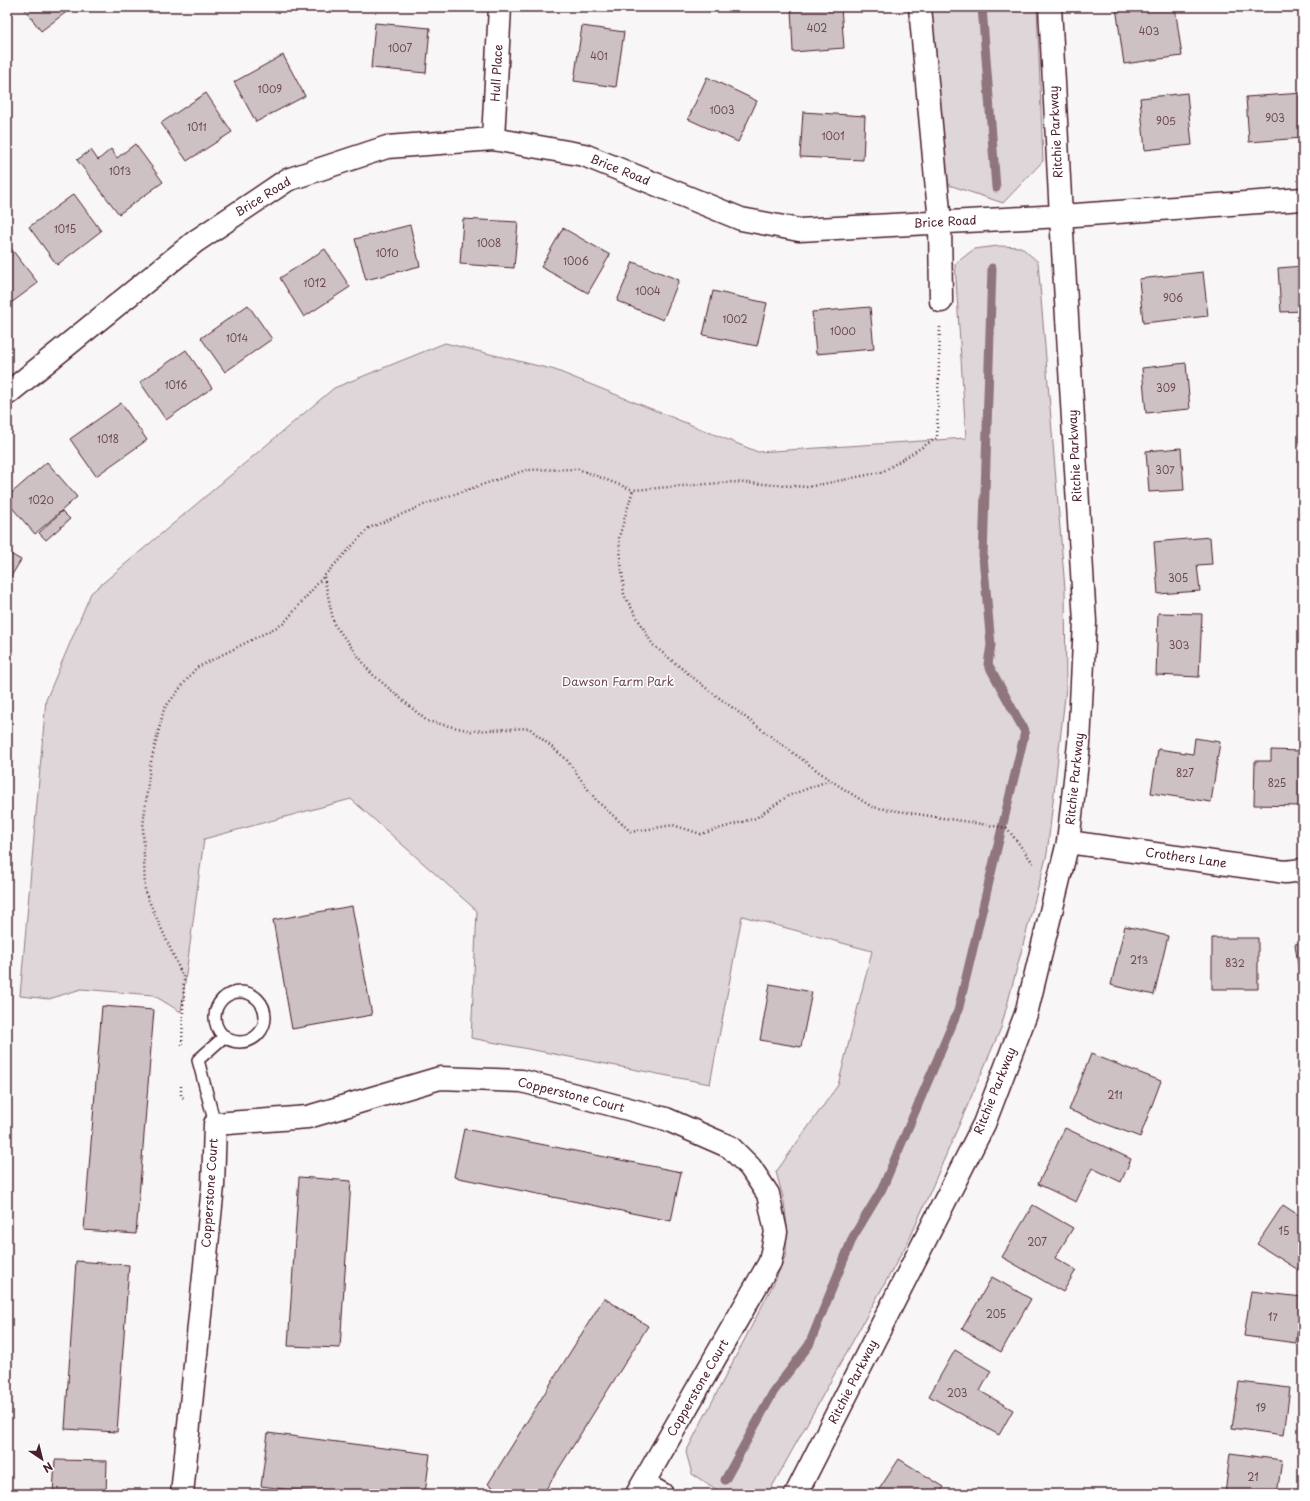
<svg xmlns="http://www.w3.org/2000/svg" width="1310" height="1501" font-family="'Playpen Sans',sans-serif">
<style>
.park{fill:#ded6d9;stroke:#947a82}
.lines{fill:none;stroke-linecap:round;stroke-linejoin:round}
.stream{stroke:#8f747b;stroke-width:9}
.building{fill:#cdc1c4;stroke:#4a1f2b}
.lane-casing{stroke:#4a1f2b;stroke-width:14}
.street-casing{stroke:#4a1f2b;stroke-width:25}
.path{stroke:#4a1f2b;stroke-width:2.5;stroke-dasharray:1 3;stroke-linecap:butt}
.lane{stroke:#fff;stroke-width:11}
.street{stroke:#fff;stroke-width:22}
.labels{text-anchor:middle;stroke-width:3;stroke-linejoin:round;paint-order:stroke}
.number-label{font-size:10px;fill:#6b4851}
.street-label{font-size:12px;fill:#4a1f2b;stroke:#fff}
.park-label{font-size:12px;fill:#6f4d56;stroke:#fff}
</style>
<rect width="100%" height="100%" fill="#f8f6f7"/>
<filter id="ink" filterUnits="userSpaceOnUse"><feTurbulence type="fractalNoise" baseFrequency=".025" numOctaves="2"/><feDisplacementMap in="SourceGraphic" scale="8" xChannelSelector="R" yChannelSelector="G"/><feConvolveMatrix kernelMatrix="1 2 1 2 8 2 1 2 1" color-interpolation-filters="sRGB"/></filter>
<g filter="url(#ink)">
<path class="park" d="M927,7H1037L1043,161L1003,203L949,185L931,100Z
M998,246L1021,247L1038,262L1065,589L1066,688L1047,854L1001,1028L910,1238L768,1494H724L692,1474L686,1452L775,1281L786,1254L787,1226L784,1201L776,1172L838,1085L872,951L742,916L710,1084L471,1038L477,911L351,799L204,839L181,1012L153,995L81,989L49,999L20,996L46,700L91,593L334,388L445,343L555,370L758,452L966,438L955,264L974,249Z"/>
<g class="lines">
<path class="stream" d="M982,7L996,188
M725,1480L774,1391L809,1345L853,1237L882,1189L958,1011L1025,732L988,664L991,645L983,557L992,268"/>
</g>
<path class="building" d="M23,7H73L41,31Z
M791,7H841L844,48L793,52Z
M1116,7H1175L1182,56L1124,64Z
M375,23L430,28L426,73L371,68Z
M582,26L624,32L616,87L574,81Z
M283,55L305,96L256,122L234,82Z
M707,77L757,101L738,142L688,119Z
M206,93L232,132L187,161L161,123Z
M1187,93L1192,145L1145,150L1140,98Z
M1303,93V138L1249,142L1246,97Z
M803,112L865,116L863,160L800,157Z
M135,144L163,182L119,214L77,160L91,150L98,160L111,149L117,158Z
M74,194L101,231L57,265L29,227Z
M463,219L518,222L514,268L460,264Z
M410,225L420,266L366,280L355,239Z
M563,228L610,255L588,293L541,267Z
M9,246L38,283L7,306V248Z
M325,249L350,287L304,317L280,278Z
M633,262L679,280L663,320L617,301Z
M1303,266V311L1281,312L1278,268Z
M1203,272L1208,316L1143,323L1139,279Z
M713,291L767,303L757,346L703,335Z
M248,305L272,339L225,372L201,338Z
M870,307L874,349L816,354L812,312Z
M186,350L212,388L166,420L140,382Z
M1186,363L1190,409L1146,413L1142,368Z
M121,403L147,440L96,476L70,439Z
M1181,448L1184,490L1149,492L1146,451Z
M47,462L77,497L35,534L7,502V497Z
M62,511L70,519L46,540L39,533Z
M1210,537L1212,564L1197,565L1200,591L1158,594L1154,542Z
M7,552L21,560L7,583Z
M1158,613L1202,614L1199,677L1156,675Z
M1195,738L1220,742L1211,802L1151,793L1158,749L1193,754Z
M1271,750L1301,751L1300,806L1254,805L1255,761H1271Z
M352,906L372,1015L292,1029L273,920Z
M1125,926L1168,936L1154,995L1111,985Z
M1212,938H1258V989H1212Z
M1303,943V987H1301L1295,944Z
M770,984L812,992L801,1047L760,1040Z
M102,1006L154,1010L136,1234L84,1230Z
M1091,1054L1161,1081L1140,1137L1069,1110Z
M1065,1128L1131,1159L1121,1182L1092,1168L1076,1202L1038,1184Z
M464,1129L681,1172L671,1221L454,1177Z
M299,1177L351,1181L340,1348L288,1346Z
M1033,1205L1073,1228L1055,1258L1076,1270L1063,1292L1002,1257Z
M1283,1205L1303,1218V1267L1300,1271L1257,1244Z
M76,1261L129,1265L117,1432L65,1429Z
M992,1277L1031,1299L1001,1352L962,1329Z
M1251,1291L1302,1297L1296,1343L1244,1336Z
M604,1298L648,1326L543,1494H503L488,1484Z
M955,1350L991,1371L980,1391L1013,1410L999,1435L929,1396Z
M1239,1382L1290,1388L1284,1435L1232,1428Z
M268,1433L430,1454L425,1494H323L261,1486Z
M1230,1453L1282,1460L1277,1494H1225Z
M899,1459L944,1487L939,1494H876Z
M55,1460L107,1461L106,1494H53Z"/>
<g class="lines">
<defs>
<path id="lane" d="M215 1017a25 25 0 1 1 50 0a25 25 0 1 1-50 0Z
M215,1124L198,1060L225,1036"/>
<path id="street" d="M920,7L940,222L941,301
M493,139L500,7
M7,394L196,241L287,180L387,147L493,139L584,155L741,219L799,230L1061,216L1303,199
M1068,842L1285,872L1303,870
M644,1484L662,1494
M182,1494L213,1186L215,1124L308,1117L440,1078L522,1081L666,1119L730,1147L750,1167L768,1194L776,1232L770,1262L637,1494
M796,1494L984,1124L1026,1014L1068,842L1079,744L1085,622L1061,216L1050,7"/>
</defs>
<use href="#lane" class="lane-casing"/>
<use href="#street" class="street-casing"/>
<path class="path" d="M940,327L937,438L882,472L808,487L732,482L633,490L619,537L624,595L653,645L706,688L792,752L830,780L872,807L1007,828L1033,863
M324,577L334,624L371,673L427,721L471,731L529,728L566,759L596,800L631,832L673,825L701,834L756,818L788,796L830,780
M182,1045L184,979L145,892L143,827L150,766L164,709L196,668L283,624L324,576L369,528L431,502L526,470L578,469L633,490
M181,1086V1096L185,1099"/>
<use href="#lane" class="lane"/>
<use href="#street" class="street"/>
</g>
</g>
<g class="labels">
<g class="number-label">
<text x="817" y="32">402</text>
<text x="1149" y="35">403</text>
<text x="400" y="52">1007</text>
<text x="599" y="60">401</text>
<text x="270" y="93">1009</text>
<text x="722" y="114">1003</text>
<text x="1275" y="122">903</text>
<text x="1166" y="125">905</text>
<text x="197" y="131">1011</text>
<text x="833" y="140">1001</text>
<text x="120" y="175">1013</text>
<text x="65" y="233">1015</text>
<text x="489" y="247">1008</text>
<text x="387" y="257">1010</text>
<text x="576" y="265">1006</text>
<text x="315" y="287">1012</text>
<text x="648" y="295">1004</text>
<text x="1173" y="302">906</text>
<text x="735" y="323">1002</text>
<text x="843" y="335">1000</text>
<text x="237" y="342">1014</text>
<text x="176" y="389">1016</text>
<text x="1166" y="392">309</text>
<text x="108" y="443">1018</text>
<text x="1165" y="474">307</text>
<text x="41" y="504">1020</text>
<text x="1178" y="582">305</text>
<text x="1179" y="649">303</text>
<text x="1185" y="777">827</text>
<text x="1277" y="787">825</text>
<text x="1139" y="964">213</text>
<text x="1235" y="967">832</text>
<text x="1115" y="1099">211</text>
<text x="1284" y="1235">15</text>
<text x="1037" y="1246">207</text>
<text x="996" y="1318">205</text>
<text x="1273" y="1321">17</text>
<text x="957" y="1397">203</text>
<text x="1261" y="1412">19</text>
<text x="1253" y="1481">21</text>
</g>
<g class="street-label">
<text transform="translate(497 73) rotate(-87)" y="4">Hull Place</text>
<text transform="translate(1056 132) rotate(-93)" y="4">Ritchie Parkway</text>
<text transform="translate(620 170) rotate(22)" y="4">Brice Road</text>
<text transform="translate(263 197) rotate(-32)" y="4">Brice Road</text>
<text transform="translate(945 222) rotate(-3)" y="4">Brice Road</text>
<text transform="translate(1075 456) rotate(-93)" y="4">Ritchie Parkway</text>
<text transform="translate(1075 779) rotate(-84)" y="4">Ritchie Parkway</text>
<text transform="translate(1186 858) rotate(8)" y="4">Crothers Lane</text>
<text transform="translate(995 1091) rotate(-68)" y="4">Ritchie Parkway</text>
<text transform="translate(571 1095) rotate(14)" y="4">Copperstone Court</text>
<text transform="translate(210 1193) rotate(-86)" y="4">Copperstone Court</text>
<text transform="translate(853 1382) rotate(-63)" y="4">Ritchie Parkway</text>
<text transform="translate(698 1388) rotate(-60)" y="4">Copperstone Court</text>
</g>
<g class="park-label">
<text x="618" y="686">Dawson Farm Park</text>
</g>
</g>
<rect width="1310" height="1501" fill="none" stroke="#fff" stroke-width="24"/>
<rect x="12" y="12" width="1286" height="1477" fill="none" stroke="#4a1f2b" stroke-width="1.5" filter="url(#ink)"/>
<g transform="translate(42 1459) rotate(145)" stroke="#ffffff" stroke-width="3" paint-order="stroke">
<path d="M0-3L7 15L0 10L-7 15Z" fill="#4a1f2b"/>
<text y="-6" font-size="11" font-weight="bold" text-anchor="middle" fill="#4a1f2b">N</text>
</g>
</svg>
